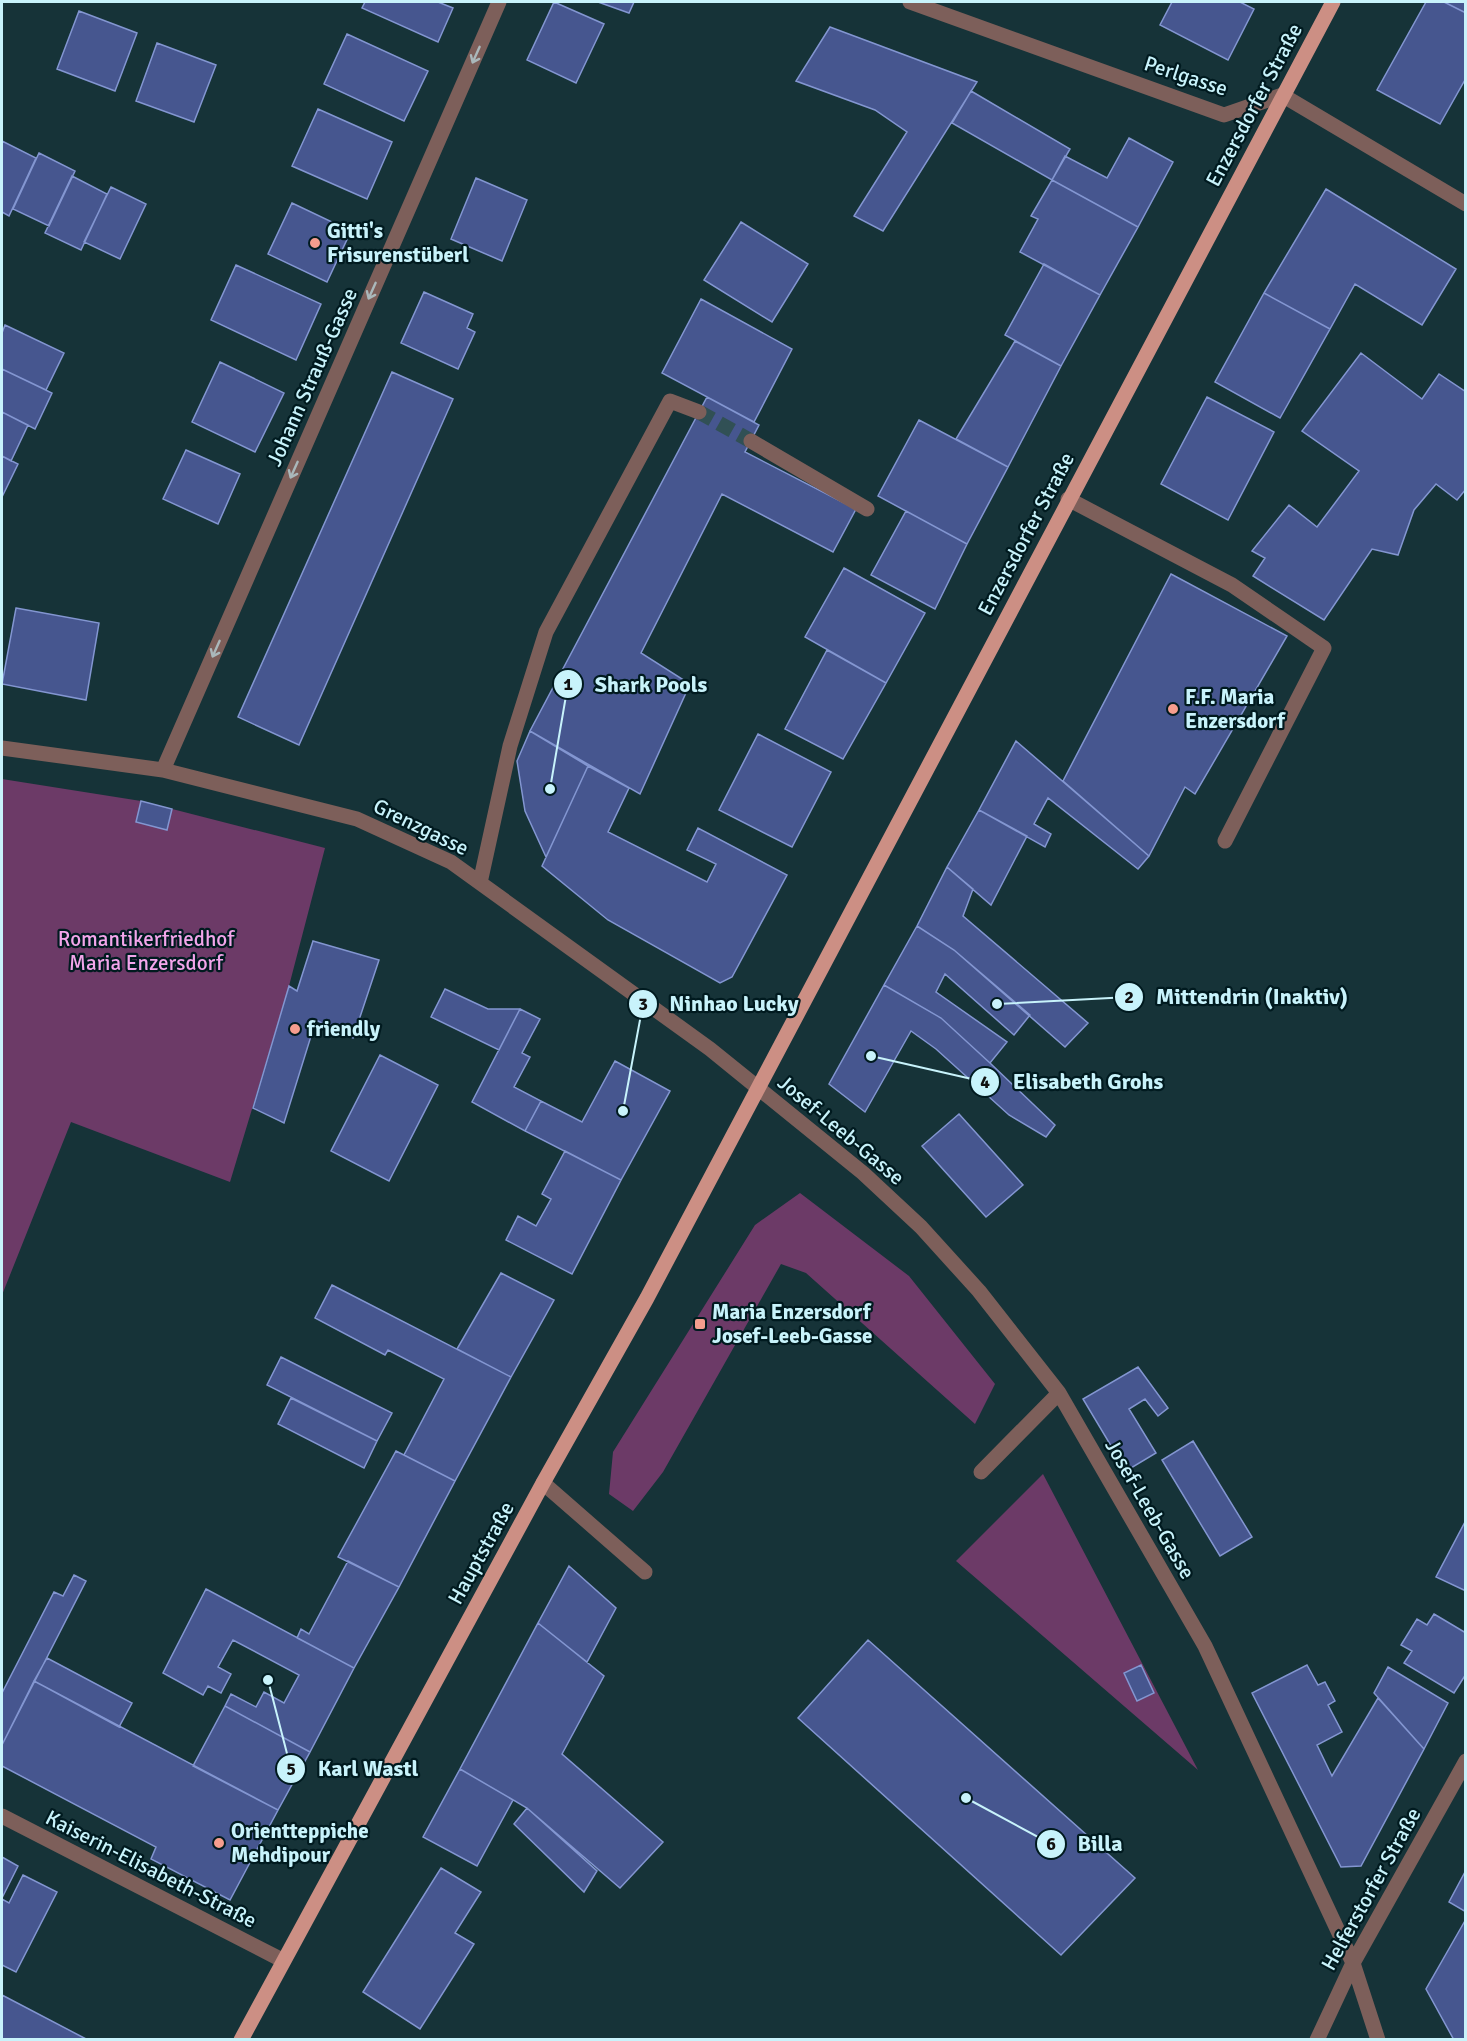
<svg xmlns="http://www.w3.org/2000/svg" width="1467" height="2041" font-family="Signika,sans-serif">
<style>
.green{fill:#6c3a67}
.building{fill:#46568f;stroke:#8396d1;stroke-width:1.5}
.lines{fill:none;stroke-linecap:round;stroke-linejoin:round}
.minor-tunnel{stroke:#315055;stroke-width:15;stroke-dasharray:15 8;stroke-linecap:butt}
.minor{stroke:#7d5f5a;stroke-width:15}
.major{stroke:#cc8f84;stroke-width:15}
.oneway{stroke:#aab8bb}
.poi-dot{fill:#f59d8e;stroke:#001a1f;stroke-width:2}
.labels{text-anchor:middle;stroke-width:4.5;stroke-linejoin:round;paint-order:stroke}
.street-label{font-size:21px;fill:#c8f3fb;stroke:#001a1f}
.poi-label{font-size:21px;font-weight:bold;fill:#c8f3fb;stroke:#001a1f;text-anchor:start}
.park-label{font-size:21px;fill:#f3a6eb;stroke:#001a1f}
.leader{fill:none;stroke:#c8f3fb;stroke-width:2}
.callout-dot{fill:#c8f3fb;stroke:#001a1f;stroke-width:2}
.mark-label{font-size:18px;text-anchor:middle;font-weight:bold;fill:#111}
.callout-label{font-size:22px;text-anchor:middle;font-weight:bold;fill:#c8f3fb;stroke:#001a1f;stroke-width:4.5;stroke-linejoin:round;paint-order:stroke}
</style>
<rect width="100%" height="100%" fill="#163338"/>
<path class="green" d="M2,779L141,801L325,848L289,986L230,1182L71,1122L2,1295Z
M800,1193L909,1276L995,1384L975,1424L806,1273L781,1264L663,1472L633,1511L609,1494L613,1452L755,1225Z
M1043,1474L1198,1770L956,1561Z"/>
<path class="building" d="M365,2H438L453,8L438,42L362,8Z
M554,2L604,24L576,83L527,60Z
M598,2H634L629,13Z
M1172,2H1240L1254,9L1228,60L1160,25Z
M1426,2H1444L1466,13V78L1440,124L1377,90Z
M1444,2H1466V13Z
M79,11L137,33L115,91L57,69Z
M830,27L977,82L883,231L854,216L907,132L875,110L796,81Z
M347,34L428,71L404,121L324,84Z
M157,43L216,65L194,122L136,101Z
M971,91L1070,149L1052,180L952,123Z
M318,109L392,142L367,199L292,166Z
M1129,138L1173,162L1138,227L1052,180L1065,156L1107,178Z
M2,141L36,158L9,216L2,212Z
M39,153L75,171L49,226L13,209Z
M72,176L107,194L81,250L45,233Z
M476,178L527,200L502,261L451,239Z
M1052,180L1138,227L1100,295L1020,252L1038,219L1031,216Z
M111,187L146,204L120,259L84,242Z
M1326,189L1456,269L1422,325L1355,284L1330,329L1264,293Z
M292,203L351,231L327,282L268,254Z
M741,222L808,264L772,322L704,280Z
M1044,264L1100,295L1061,366L1005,335Z
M236,265L321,304L296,360L211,320Z
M424,292L473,314L467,328L475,332L458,369L401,343Z
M1264,293L1330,329L1280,418L1215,382Z
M701,299L792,349L754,422L662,373Z
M5,325L64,353L46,390L2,369V333Z
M1015,341L1061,366L1008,467L956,439Z
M1361,353L1422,399L1439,374L1466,392V489L1457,500L1436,484L1414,510L1398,555L1372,549L1324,620L1253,576L1265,558L1252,551L1289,505L1317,527L1359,471L1302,431Z
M220,362L284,393L255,452L192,422Z
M2,369L52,393L35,429L2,412Z
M392,372L453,399L299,745L238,717Z
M707,397L759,425L745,452L856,509L833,552L722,494L641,653L690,684L640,794L530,731Z
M1207,397L1274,432L1228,520L1161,484Z
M2,412L28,425L11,461L2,456Z
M919,420L1008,467L967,544L878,496Z
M186,450L240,474L218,524L163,499Z
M2,456L18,464L2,497Z
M906,511L967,544L935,609L871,575Z
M844,568L925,613L886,683L805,637Z
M1171,574L1287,636L1195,794L1185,787L1149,856L1063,781Z
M16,608L99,623L86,700L2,684Z
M827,650L886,683L843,759L785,729Z
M530,731L588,766L546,857L525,811L517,761Z
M758,734L831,772L792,847L719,810Z
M1016,741L1149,856L1138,869L1048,798L1034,824L1051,834L1045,847L979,810Z
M588,766L629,788L608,832L707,882L716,864L687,850L698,828L787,875L732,977L720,983L608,920L542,866Z
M141,801L172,809L167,830L136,822Z
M979,810L1027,836L991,905L947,867Z
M947,867L973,889L963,916L1088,1023L1065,1047L954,950L917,926Z
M917,926L954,950L1030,1015L1014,1035L945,974L936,992L1007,1042L990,1063L941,1018L884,985Z
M313,941L379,960L353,1038L316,1020L284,1123L253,1108L289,986L297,991Z
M884,985L941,1018L990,1063L1055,1125L1046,1137L1009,1115L936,1049L911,1031L865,1112L829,1084Z
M445,989L488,1009H520L499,1050L431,1017Z
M520,1009L540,1019L522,1053L530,1057L514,1087L541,1101L525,1131L472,1102Z
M380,1055L438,1085L389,1181L331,1151Z
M615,1061L670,1091L621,1180L525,1131L541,1101L582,1122Z
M959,1114L1023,1185L986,1217L922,1146Z
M565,1151L621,1180L572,1274L506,1240L518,1216L536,1226L551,1199L542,1194Z
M501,1273L554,1300L511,1377L457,1349Z
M332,1285L511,1377L455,1481L404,1455L444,1379L388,1350L385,1355L315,1318Z
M281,1357L392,1413L377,1441L267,1385Z
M1138,1367L1168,1408L1158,1416L1145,1399L1129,1409L1156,1453L1126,1471L1083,1399Z
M291,1398L377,1441L364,1468L278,1424Z
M1193,1441L1252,1537L1220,1556L1162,1460Z
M396,1451L455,1481L399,1587L338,1557Z
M1466,1520V1591L1436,1577Z
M348,1561L399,1587L354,1668L297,1638L301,1629L309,1634Z
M569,1566L616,1608L587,1662L538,1623Z
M74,1575L86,1581L2,1745V1693L54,1592L63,1596Z
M206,1589L354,1668L310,1752L225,1706L231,1694L256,1707L264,1692L284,1703L299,1675L233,1640L218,1667L231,1674L221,1693L208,1686L203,1695L163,1673Z
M1434,1614L1466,1633V1674L1454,1693L1404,1663L1412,1651L1401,1645L1417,1619L1427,1625Z
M538,1623L604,1676L562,1754L663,1842L620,1888L527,1808L460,1769Z
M868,1640L1135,1878L1061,1955L798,1718Z
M47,1658L132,1703L119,1727L34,1681Z
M1141,1665L1154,1693L1137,1701L1124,1673Z
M1307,1665L1318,1685L1325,1682L1335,1701L1328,1705L1342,1732L1317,1745L1332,1776L1378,1698L1424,1749L1361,1866L1341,1867L1252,1693Z
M1388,1667L1448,1703L1424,1749L1374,1693Z
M34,1681L278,1810L230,1900L151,1859L156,1847L2,1766V1745Z
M225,1706L310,1752L278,1810L193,1766Z
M460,1769L513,1800L477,1866L423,1837Z
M527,1808L597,1871L584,1892L514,1824Z
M2,1857L18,1866L2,1898Z
M441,1868L481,1892L455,1933L474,1944L420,2029L363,1992Z
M1466,1870V1912L1449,1902Z
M23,1875L57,1892L16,1972L2,1965V1899L9,1903Z
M1466,1919V2040H1454L1426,1989Z
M2,1995L88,2040H2Z"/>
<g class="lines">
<path class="minor-tunnel" d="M699,412L751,441"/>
<path class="minor" d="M910,2L1224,115L1282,95L1466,204
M751,441L867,509
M1068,499L1232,585L1324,648L1225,841
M2,748L163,770L357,819L451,862L710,1049L863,1173L921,1227L979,1291L1059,1393L1205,1646L1353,1963L1378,2040
M163,770L499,2
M480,883L510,746L546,632L670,401L699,412
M981,1472L1059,1393
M543,1483L645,1572
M2,1816L282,1960
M1317,2040L1353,1963L1466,1761"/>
<path class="major" d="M241,2040L543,1483L647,1298L1333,2"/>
</g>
<defs><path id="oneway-shaft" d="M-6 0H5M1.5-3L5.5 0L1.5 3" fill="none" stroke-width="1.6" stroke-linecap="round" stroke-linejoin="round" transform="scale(1.5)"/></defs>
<g class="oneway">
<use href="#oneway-shaft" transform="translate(476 55) rotate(114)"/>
<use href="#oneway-shaft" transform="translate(372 291) rotate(114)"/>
<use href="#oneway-shaft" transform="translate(294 470) rotate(114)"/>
<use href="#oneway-shaft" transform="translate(216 649) rotate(114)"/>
</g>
<g class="poi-dot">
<circle cx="315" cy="243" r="6"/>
<circle cx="1173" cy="709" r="6"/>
<circle cx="295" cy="1029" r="6"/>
<rect x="694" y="1318" width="12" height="12" rx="3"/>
<circle cx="219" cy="1843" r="6"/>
</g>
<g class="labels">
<g class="street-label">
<text transform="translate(1186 76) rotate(18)" y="7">Perlgasse</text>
<text transform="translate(1254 105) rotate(-62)" y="7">Enzersdorfer Straße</text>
<text transform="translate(312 377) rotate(-66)" y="7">Johann Strauß-Gasse</text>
<text transform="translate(1026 534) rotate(-62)" y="7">Enzersdorfer Straße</text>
<text transform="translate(421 827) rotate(26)" y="7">Grenzgasse</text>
<text transform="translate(841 1130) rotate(40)" y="7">Josef-Leeb-Gasse</text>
<text transform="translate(1150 1509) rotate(60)" y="7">Josef-Leeb-Gasse</text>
<text transform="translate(481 1553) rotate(-61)" y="7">Hauptstraße</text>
<text transform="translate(151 1869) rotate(27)" y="7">Kaiserin-Elisabeth-Straße</text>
<text transform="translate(1371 1889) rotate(-61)" y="7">Helferstorfer Straße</text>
</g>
<g class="poi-label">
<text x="327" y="238">Gitti's<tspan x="327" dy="24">Frisurenstüberl</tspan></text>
<text x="1185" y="704">F.F. Maria<tspan x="1185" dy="24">Enzersdorf</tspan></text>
<text x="307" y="1036">friendly</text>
<text x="712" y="1319">Maria Enzersdorf<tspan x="712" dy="24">Josef-Leeb-Gasse</tspan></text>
<text x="231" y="1838">Orientteppiche<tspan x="231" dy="24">Mehdipour</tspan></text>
</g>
<g class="park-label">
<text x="146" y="946">Romantikerfriedhof<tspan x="146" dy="24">Maria Enzersdorf</tspan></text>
</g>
</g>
<path class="leader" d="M550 789L568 684M997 1004L1129 997M623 1111L643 1004M871 1056L985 1082M268 1680L291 1769M966 1798L1051 1844"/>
<g class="callout-dot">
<circle cx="550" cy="789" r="6"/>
<circle cx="997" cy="1004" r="6"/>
<circle cx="623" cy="1111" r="6"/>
<circle cx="871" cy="1056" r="6"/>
<circle cx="268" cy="1680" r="6"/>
<circle cx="966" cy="1798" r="6"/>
<circle cx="568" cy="684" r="15"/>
<circle cx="1129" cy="997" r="15"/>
<circle cx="643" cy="1004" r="15"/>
<circle cx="985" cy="1082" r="15"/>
<circle cx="291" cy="1769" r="15"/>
<circle cx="1051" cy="1844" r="15"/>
</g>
<g class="mark-label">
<text x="568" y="690">1</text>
<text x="1129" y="1003">2</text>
<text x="643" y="1010">3</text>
<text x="985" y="1088">4</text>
<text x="291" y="1775">5</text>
<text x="1051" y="1850">6</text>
</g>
<g class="callout-label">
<text x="651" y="692">Shark Pools</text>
<text x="1252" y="1004">Mittendrin (Inaktiv)</text>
<text x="734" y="1011">Ninhao Lucky</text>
<text x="1088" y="1089">Elisabeth Grohs</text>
<text x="368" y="1776">Karl Wastl</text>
<text x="1100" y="1851">Billa</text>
</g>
<rect width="1467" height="2041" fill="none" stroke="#c8f3fb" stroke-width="6"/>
</svg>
